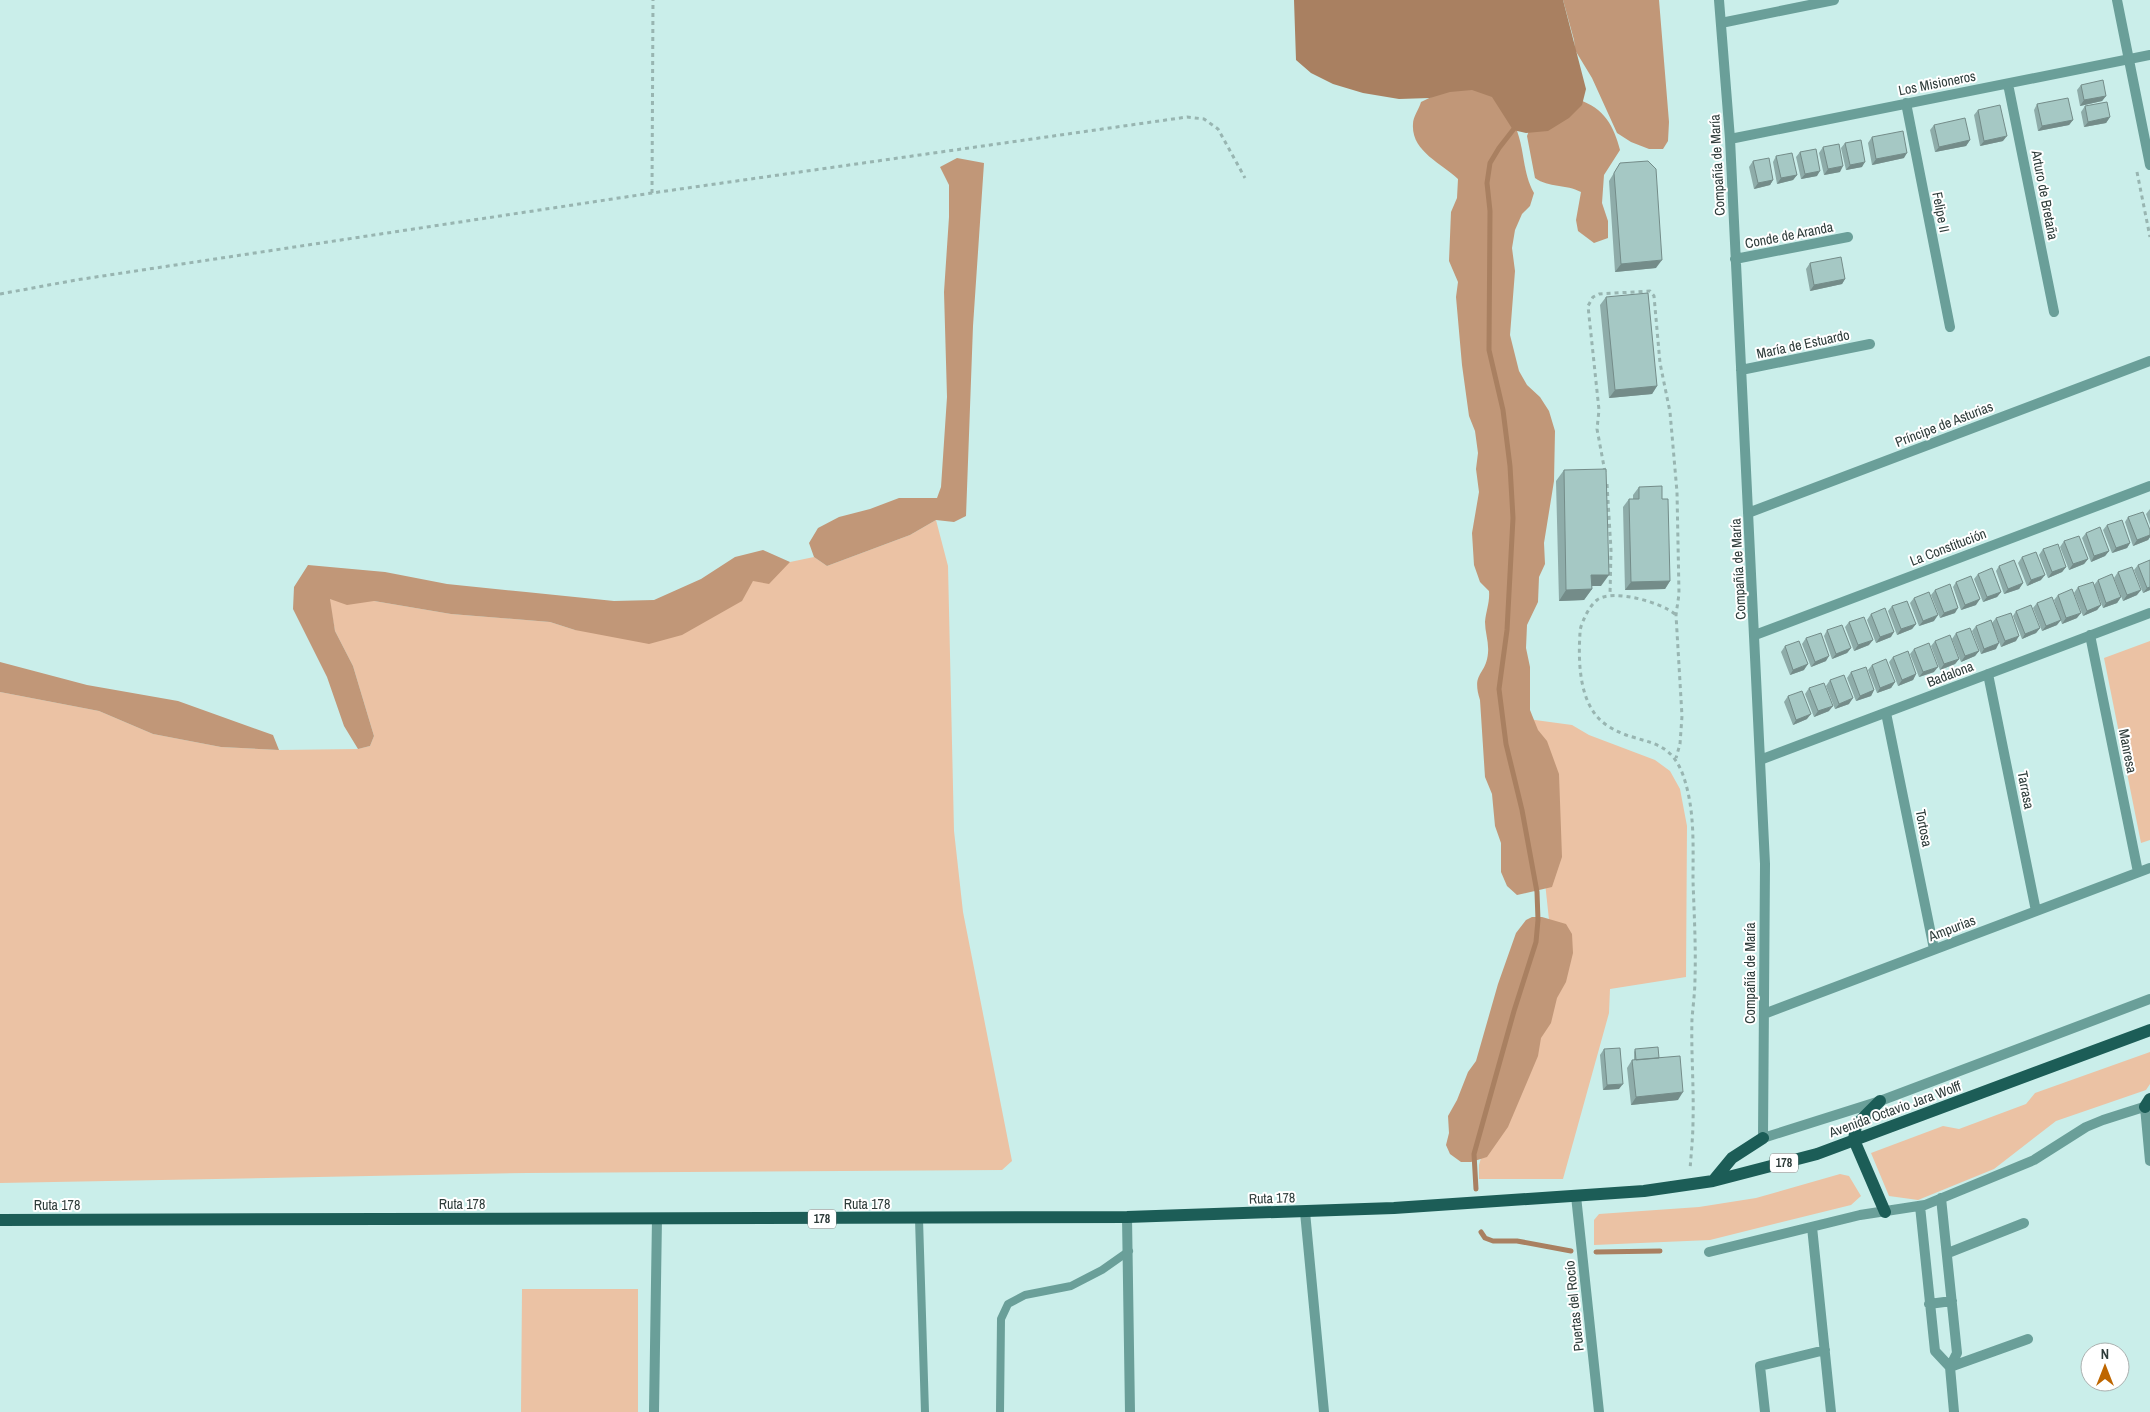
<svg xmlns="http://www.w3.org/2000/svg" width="2150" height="1412" font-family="'Archivo Narrow',sans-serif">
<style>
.green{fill:#ebc2a4}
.forest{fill:#c19778}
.water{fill:#a98061}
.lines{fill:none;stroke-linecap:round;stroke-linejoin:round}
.stream{stroke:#a98061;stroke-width:5}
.path{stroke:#98b5b1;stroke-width:3;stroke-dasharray:4 4;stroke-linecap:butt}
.service{stroke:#6a9f99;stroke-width:8}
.minor{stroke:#6a9f99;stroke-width:10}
.tertiary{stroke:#6a9f99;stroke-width:10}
.primary{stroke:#1c5d57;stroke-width:12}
.wall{fill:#8eaca9}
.shaded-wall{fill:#748c89}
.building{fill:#a5c8c4;stroke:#748c89}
.labels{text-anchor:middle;stroke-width:4;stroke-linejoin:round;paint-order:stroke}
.shield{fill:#fff;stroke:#6d7675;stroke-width:1}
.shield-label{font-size:12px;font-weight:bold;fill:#2e3c3a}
.street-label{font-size:14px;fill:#2e3c3a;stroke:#fff}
</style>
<rect width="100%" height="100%" fill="#caeeea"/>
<path class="green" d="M936,520L948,566L954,831L963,912L1012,1161L1002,1170L527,1173L0,1183V692L99,711L153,734L221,747L279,750L358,749L370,746L374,736L353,666L335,631L329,599L374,601L451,614L550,622L575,630L753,581L790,562L814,557L827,566L910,535Z
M2150,641V840L2141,843L2104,658Z
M1514,717L1572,725L1589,735L1655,760L1670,771L1680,789L1687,826L1686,977L1610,989L1609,1013L1563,1179H1479V1165L1549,920L1542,854Z
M2150,1052V1084L2146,1090L2056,1121L1994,1169L1918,1200L1889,1196L1871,1153L1943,1126L1959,1129L2026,1104L2035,1093Z
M1840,1174L1849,1176L1861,1196L1851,1205L1710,1240L1594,1245V1220L1599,1214L1699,1207L1756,1198Z
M522,1289H638V1412H521Z"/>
<path class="forest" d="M1563,0H1659L1669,122L1668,141L1663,149H1649L1631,142L1617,133L1592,78L1575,50L1574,40Z
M1488,78C1497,94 1509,109 1515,126C1525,148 1522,172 1534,193L1530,206L1522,214L1515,230L1512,248L1515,271L1510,335L1519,371L1527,385L1540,397L1549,411L1555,431L1554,481L1544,543L1545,564L1539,577L1538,602L1527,625L1526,648L1530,667V710L1538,730L1547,741L1559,774L1562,857L1552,887L1517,895L1507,886L1501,872V843L1495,826L1492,794L1485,777L1480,700C1471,672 1486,676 1488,653C1489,642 1485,632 1485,622C1486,611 1490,602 1489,591L1480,582L1474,565L1472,533L1479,492L1476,469L1478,453L1475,431L1469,416L1462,365L1456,297L1458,282L1449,261L1451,212L1457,198L1458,179C1441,163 1411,151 1413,124C1413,117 1419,109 1421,102L1454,86Z
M1579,100C1604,108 1614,126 1620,150L1604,175L1602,203L1608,221V238L1594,243L1578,231L1576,220L1581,192C1566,184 1549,188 1535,178L1527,136L1534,117Z
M957,158L984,163L973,326L966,516L954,522L936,520L910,535L827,566L814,557L809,543L818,528L839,517L870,509L899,498H937L941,487L947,397L944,292L949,217V185L940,167Z
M763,550L790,562L769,584L753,581L742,601L682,635L649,644L575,630L550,622L451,614L374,601L347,605L330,599L335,631L353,666L374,736L370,746L358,749L344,726L327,677L293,609L294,587L308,565L385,572L447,584L526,592L614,601L654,600L701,579L735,557Z
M0,662L87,685L178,701L273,735L279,750L221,747L153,734L99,711L0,692Z
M1532,917H1542L1566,924L1572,934L1573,953L1566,982L1557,998L1551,1023L1541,1038L1538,1056L1508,1127L1487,1157L1471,1162H1461L1450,1154L1446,1145L1449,1133L1448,1116L1457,1100L1468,1072L1476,1061L1498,984L1516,933L1526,920Z"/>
<path class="water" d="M1294,0H1563L1586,89L1582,105L1569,118L1548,131L1526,133L1513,130L1492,97L1472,90L1450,92L1430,98L1399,99L1363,93L1333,84L1311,73L1296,60Z"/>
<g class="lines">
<path class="stream" d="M1476,1189L1474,1154L1514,1011L1536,942L1538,920L1537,892L1522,810L1506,744L1499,689L1507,630L1513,518L1510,466L1503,410L1489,350L1490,211L1487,183L1490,163L1499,148L1513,130
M1481,1232L1485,1238L1493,1241H1517L1571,1251
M1596,1252L1660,1251"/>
<path class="path" d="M2137,172L2150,237
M652,193L653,0
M0,294L76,280L652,193L1187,117L1204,119L1218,129L1245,178
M1605,472L1597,429L1599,410L1588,306L1593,297L1599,294L1650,291L1654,296L1660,363L1670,412L1677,492L1679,594L1676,615L1682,716L1680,744L1676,758
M1607,484L1611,550L1610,595
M1675,614C1662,603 1613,588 1597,600C1591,605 1587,612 1584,619C1582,623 1580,628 1580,633C1578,663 1579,708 1608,726C1638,746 1668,734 1683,775C1695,809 1693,844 1693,880C1694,912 1696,945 1695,978C1695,992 1693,1006 1692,1019C1691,1053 1694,1087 1693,1121C1693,1138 1691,1154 1690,1170"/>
<path class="service" d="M919,1219L925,1412
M1000,1412L1001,1319L1008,1304L1025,1295L1071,1286L1102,1270L1129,1251"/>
<path class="minor" d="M1719,0L1730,139L1765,864L1763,1138
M1721,23L1834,0
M2008,84L2054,312
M1906,103L1950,327
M1730,139L2150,55
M1735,259L1848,237
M1741,370L1870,344
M1748,513L2150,361
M1755,635L2150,486
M2090,635L2138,872
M1988,674L2036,911
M1886,713L1934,949
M1760,760L2150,613
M1764,1014L2150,868
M2145,1107L2150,1161
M1576,1196L1599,1412
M1941,1198L1957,1353L1950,1367L1954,1412
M1920,1206L1935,1351L1950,1367
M1305,1212L1324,1412
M1127,1217L1130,1412
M1812,1227L1831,1412
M1709,1252L1860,1215L1925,1205L2034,1160L2086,1127L2103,1120L2150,1105
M1948,1253L2024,1223
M1929,1304L1952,1301
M1950,1367L2028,1339
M654,1412L657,1218
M1765,1412L1760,1366L1825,1350"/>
<path class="tertiary" d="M2117,0L2150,165
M1763,1138L1880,1101L2150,999"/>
<path class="primary" d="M1880,1101L1856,1125L1854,1140L1885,1212
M2145,1107L2150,1099
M1713,1181L1732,1158L1763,1138
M0,1220L1127,1217L1394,1208L1644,1191L1713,1181L1817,1154L2150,1030"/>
</g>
<path class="wall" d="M2081,85L2106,96L2102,101L2080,106L2077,90Z
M2037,104L2073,120L2069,125L2038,131L2034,110Z
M2085,106L2110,117L2106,123L2084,127L2081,112Z
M1978,110L2003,141L1980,146L1974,115Z
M1934,125L1970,140L1966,146L1935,152L1930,130Z
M1872,137L1904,158L1872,165L1868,143Z
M1845,143L1862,167L1846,170L1841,148Z
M1823,147L1840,172L1824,175L1819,153Z
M1800,152L1817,176L1801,179L1796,157Z
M1776,156L1797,175L1793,180L1777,184L1773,162Z
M1753,161L1773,180L1770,185L1754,189L1749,167Z
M1620,163L1656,268L1615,272L1609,181Z
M1810,263L1845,279L1842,284L1810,291L1806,269Z
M1606,297L1657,386L1652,394L1609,398L1600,305Z
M1564,470L1601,586H1592V589L1584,600L1559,601L1556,481Z
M1639,487L1662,499L1670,581L1665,589L1625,590L1623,507L1629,499H1633V495Z
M2150,509V525L2146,514Z
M2128,517L2150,530V537L2148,540L2133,546L2125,522Z
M2107,525L2130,543L2127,548L2112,553L2103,530Z
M2086,533L2109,551L2105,556L2091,562L2082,538Z
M2064,541L2088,559L2084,564L2069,570L2060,547Z
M2043,549L2066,567L2062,572L2048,578L2039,555Z
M2022,557L2041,580L2027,586L2018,563Z
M2150,560V590L2143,593L2134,570L2138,565Z
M1999,566L2023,583L2019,589L2004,594L1996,571Z
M2118,572L2137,595L2123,601L2114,578Z
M1978,574L2001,592L1997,597L1983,602L1974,579Z
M2098,580L2121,597L2117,603L2103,608L2094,585Z
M1956,582L1976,605L1961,610L1953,587Z
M2078,587L2101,605L2097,610L2083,616L2074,593Z
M1935,590L1955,613L1940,618L1931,595Z
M2058,595L2077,618L2062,624L2054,600Z
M1914,598L1934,621L1919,626L1910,603Z
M2037,603L2057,625L2042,631L2033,608Z
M1892,606L1916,624L1912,629L1897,635L1888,611Z
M2016,611L2040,628L2036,633L2022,639L2013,616Z
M1871,614L1891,637L1876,643L1867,620Z
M1996,618L2016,641L2001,647L1992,623Z
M1849,622L1869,645L1854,651L1845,627Z
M1976,626L1996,649L1981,654L1972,631Z
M1827,630L1851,648L1847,653L1832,659L1824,636Z
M1956,633L1979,651L1975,656L1961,662L1952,639Z
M1806,638L1826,661L1811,667L1802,644Z
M1935,641L1959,659L1955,664L1940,670L1931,646Z
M1785,646L1804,670L1790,675L1781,652Z
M1914,649L1934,672L1919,677L1910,654Z
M1893,657L1916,674L1913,680L1898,686L1889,662Z
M1872,665L1895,682L1891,688L1877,693L1868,670Z
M1851,672L1874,690L1871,696L1856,701L1847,678Z
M1830,680L1849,704L1835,709L1826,686Z
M1809,688L1829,711L1814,717L1805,694Z
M1788,696L1807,719L1793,725L1784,702Z
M1604,1049L1619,1089L1603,1090L1600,1055Z
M1635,1049L1659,1058L1678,1100L1631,1105L1627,1068L1632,1060H1634V1052Z"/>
<path class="shaded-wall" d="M2106,96L2102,101L2080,106L2084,100Z
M2110,117L2106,123L2084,127L2088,122Z
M2073,120L2069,125L2038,131L2042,126Z
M2007,136L2003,141L1980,146L1984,141Z
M1970,140L1966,146L1935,152L1939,147Z
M1907,153L1904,158L1872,165L1876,159Z
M1865,162L1862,167L1846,170L1850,165Z
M1843,166L1840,172L1824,175L1828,169Z
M1820,171L1817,176L1801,179L1805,174Z
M1797,175L1793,180L1777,184L1781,178Z
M1773,180L1770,185L1754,189L1758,183Z
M1662,260L1656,268L1615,272L1621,264Z
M1845,279L1842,284L1810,291L1814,285Z
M1657,386L1652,394L1609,398L1615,390Z
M2150,535V537L2148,540L2133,546L2137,540Z
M2130,543L2127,548L2112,553L2116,548Z
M2109,551L2105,556L2091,562L2094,556Z
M2088,559L2084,564L2069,570L2073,564Z
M2066,567L2062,572L2048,578L2052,572Z
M1591,575H1609L1601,586H1584Z
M2045,575L2041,580L2027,586L2031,580Z
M1670,581L1665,589L1625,590L1631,582Z
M2023,583L2019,589L2004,594L2008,589Z
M2150,587V590L2143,593L2147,588Z
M1592,589L1584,600L1559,601L1566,590Z
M2141,590L2137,595L2123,601L2127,595Z
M2001,592L1997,597L1983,602L1987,597Z
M2121,597L2117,603L2103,608L2106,603Z
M1980,599L1976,605L1961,610L1965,605Z
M2101,605L2097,610L2083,616L2087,611Z
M1958,608L1955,613L1940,618L1944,613Z
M2081,613L2077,618L2062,624L2066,618Z
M1938,615L1934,621L1919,626L1923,621Z
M2061,620L2057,625L2042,631L2046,626Z
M1916,624L1912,629L1897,635L1901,629Z
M2040,628L2036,633L2022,639L2025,634Z
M1894,632L1891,637L1876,643L1880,637Z
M2019,636L2016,641L2001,647L2005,641Z
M1873,640L1869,645L1854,651L1858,645Z
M1999,643L1996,649L1981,654L1984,649Z
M1851,648L1847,653L1832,659L1836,654Z
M1979,651L1975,656L1961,662L1965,656Z
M1829,656L1826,661L1811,667L1815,662Z
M1959,659L1955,664L1940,670L1944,664Z
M1808,664L1804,670L1790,675L1793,670Z
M1938,667L1934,672L1919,677L1923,672Z
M1916,674L1913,680L1898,686L1902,680Z
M1895,682L1891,688L1877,693L1880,688Z
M1874,690L1871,696L1856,701L1860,696Z
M1853,698L1849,704L1835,709L1839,704Z
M1833,706L1829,711L1814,717L1818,711Z
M1811,714L1807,719L1793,725L1796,720Z
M1623,1084L1619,1089L1603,1090L1607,1085Z
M1683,1092L1678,1100L1631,1105L1636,1097Z"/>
<path class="building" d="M2103,80L2106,96L2084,100L2081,85Z
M2068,98L2073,120L2042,126L2037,104Z
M2107,102L2110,117L2088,122L2085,106Z
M2000,105L2007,136L1984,141L1978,110Z
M1965,118L1970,140L1939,147L1934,125Z
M1903,131L1907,153L1876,159L1872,137Z
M1861,140L1865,162L1850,165L1845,143Z
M1839,144L1843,166L1828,169L1823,147Z
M1816,149L1820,171L1805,174L1800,152Z
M1792,153L1797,175L1781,178L1776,156Z
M1769,158L1773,180L1758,183L1753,161Z
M1648,161L1656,169L1662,260L1621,264L1614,173L1620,163Z
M1841,257L1845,279L1814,285L1810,263Z
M1648,293L1657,386L1615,390L1606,297Z
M1606,469L1609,575H1591L1592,589L1566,590L1564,470Z
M1662,486V499H1668L1670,581L1631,582L1629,499H1639V487Z
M2143,512L2150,530V535L2137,540L2128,517Z
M2122,520L2130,543L2116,548L2107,525Z
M2100,527L2109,551L2094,556L2086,533Z
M2079,536L2088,559L2073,564L2064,541Z
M2058,544L2066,567L2052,572L2043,549Z
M2036,552L2045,575L2031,580L2022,557Z
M2014,560L2023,583L2008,589L1999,566Z
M2150,560V587L2147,588L2138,565Z
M2132,567L2141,590L2127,595L2118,572Z
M1992,568L2001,592L1987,597L1978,574Z
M2112,574L2121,597L2106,603L2098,580Z
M1971,576L1980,599L1965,605L1956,582Z
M2093,582L2101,605L2087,611L2078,587Z
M1950,584L1958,608L1944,613L1935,590Z
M2072,589L2081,613L2066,618L2058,595Z
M1929,592L1938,615L1923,621L1914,598Z
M2052,597L2061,620L2046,626L2037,603Z
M1907,601L1916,624L1901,629L1892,606Z
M2031,605L2040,628L2025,634L2016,611Z
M1885,608L1894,632L1880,637L1871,614Z
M2011,613L2019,636L2005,641L1996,618Z
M1864,617L1873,640L1858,645L1849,622Z
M1991,620L1999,643L1984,649L1976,626Z
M1842,625L1851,648L1836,654L1827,630Z
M1970,628L1979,651L1965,656L1956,633Z
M1821,633L1829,656L1815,662L1806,638Z
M1950,635L1959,659L1944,664L1935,641Z
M1799,641L1808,664L1793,670L1785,646Z
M1929,643L1938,667L1923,672L1914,649Z
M1908,651L1916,674L1902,680L1893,657Z
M1886,659L1895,682L1880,688L1872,665Z
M1866,667L1874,690L1860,696L1851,672Z
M1844,675L1853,698L1839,704L1830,680Z
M1824,683L1833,706L1818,711L1809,688Z
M1802,691L1811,714L1796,720L1788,696Z
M1658,1047L1659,1058L1636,1060L1635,1049Z
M1620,1048L1623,1084L1607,1085L1604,1049Z
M1680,1056L1683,1092L1636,1097L1632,1060Z"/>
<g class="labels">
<g class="shield">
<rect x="1770" y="1153.5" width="28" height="19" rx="4"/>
<rect x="808" y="1209.5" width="28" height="19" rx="4"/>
</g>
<g class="shield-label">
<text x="1784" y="1167">178</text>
<text x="822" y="1223">178</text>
</g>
<g class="street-label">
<text transform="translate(1937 83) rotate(-11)" y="5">Los Misioneros</text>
<text transform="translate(1717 165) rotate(-93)" y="5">Compañía de María</text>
<text transform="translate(2045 195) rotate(79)" y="5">Arturo de Bretaña</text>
<text transform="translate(1941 212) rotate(79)" y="5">Felipe II</text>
<text transform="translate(1789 235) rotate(-11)" y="5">Conde de Aranda</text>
<text transform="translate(1803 344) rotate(-12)" y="5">María de Estuardo</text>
<text transform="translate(1944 424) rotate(-21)" y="5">Príncipe de Asturias</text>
<text transform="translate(1948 547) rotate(-21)" y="5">La Constitución</text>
<text transform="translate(1738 569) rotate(-93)" y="5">Compañía de María</text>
<text transform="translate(1950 674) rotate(-21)" y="5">Badalona</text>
<text transform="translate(2128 751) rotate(79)" y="5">Manresa</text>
<text transform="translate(2026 790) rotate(79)" y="5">Tarrasa</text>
<text transform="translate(1924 828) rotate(79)" y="5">Tortosa</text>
<text transform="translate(1952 928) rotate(-21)" y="5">Ampurias</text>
<text transform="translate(1750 973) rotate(-90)" y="5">Compañía de María</text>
<text transform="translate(1895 1109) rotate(-20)" y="5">Avenida Octavio Jara Wolff</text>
<text transform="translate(1272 1198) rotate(-2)" y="5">Ruta 178</text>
<text x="462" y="1209">Ruta 178</text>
<text x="867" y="1209">Ruta 178</text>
<text x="57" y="1210">Ruta 178</text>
<text transform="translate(1574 1306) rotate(-96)" y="5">Puertas del Rocío</text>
</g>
</g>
<g transform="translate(2105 1367)"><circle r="24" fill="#ffffff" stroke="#abb1b0"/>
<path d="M0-4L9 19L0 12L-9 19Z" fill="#be6600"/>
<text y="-8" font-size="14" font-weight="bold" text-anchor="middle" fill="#2e3c3a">N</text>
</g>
</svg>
